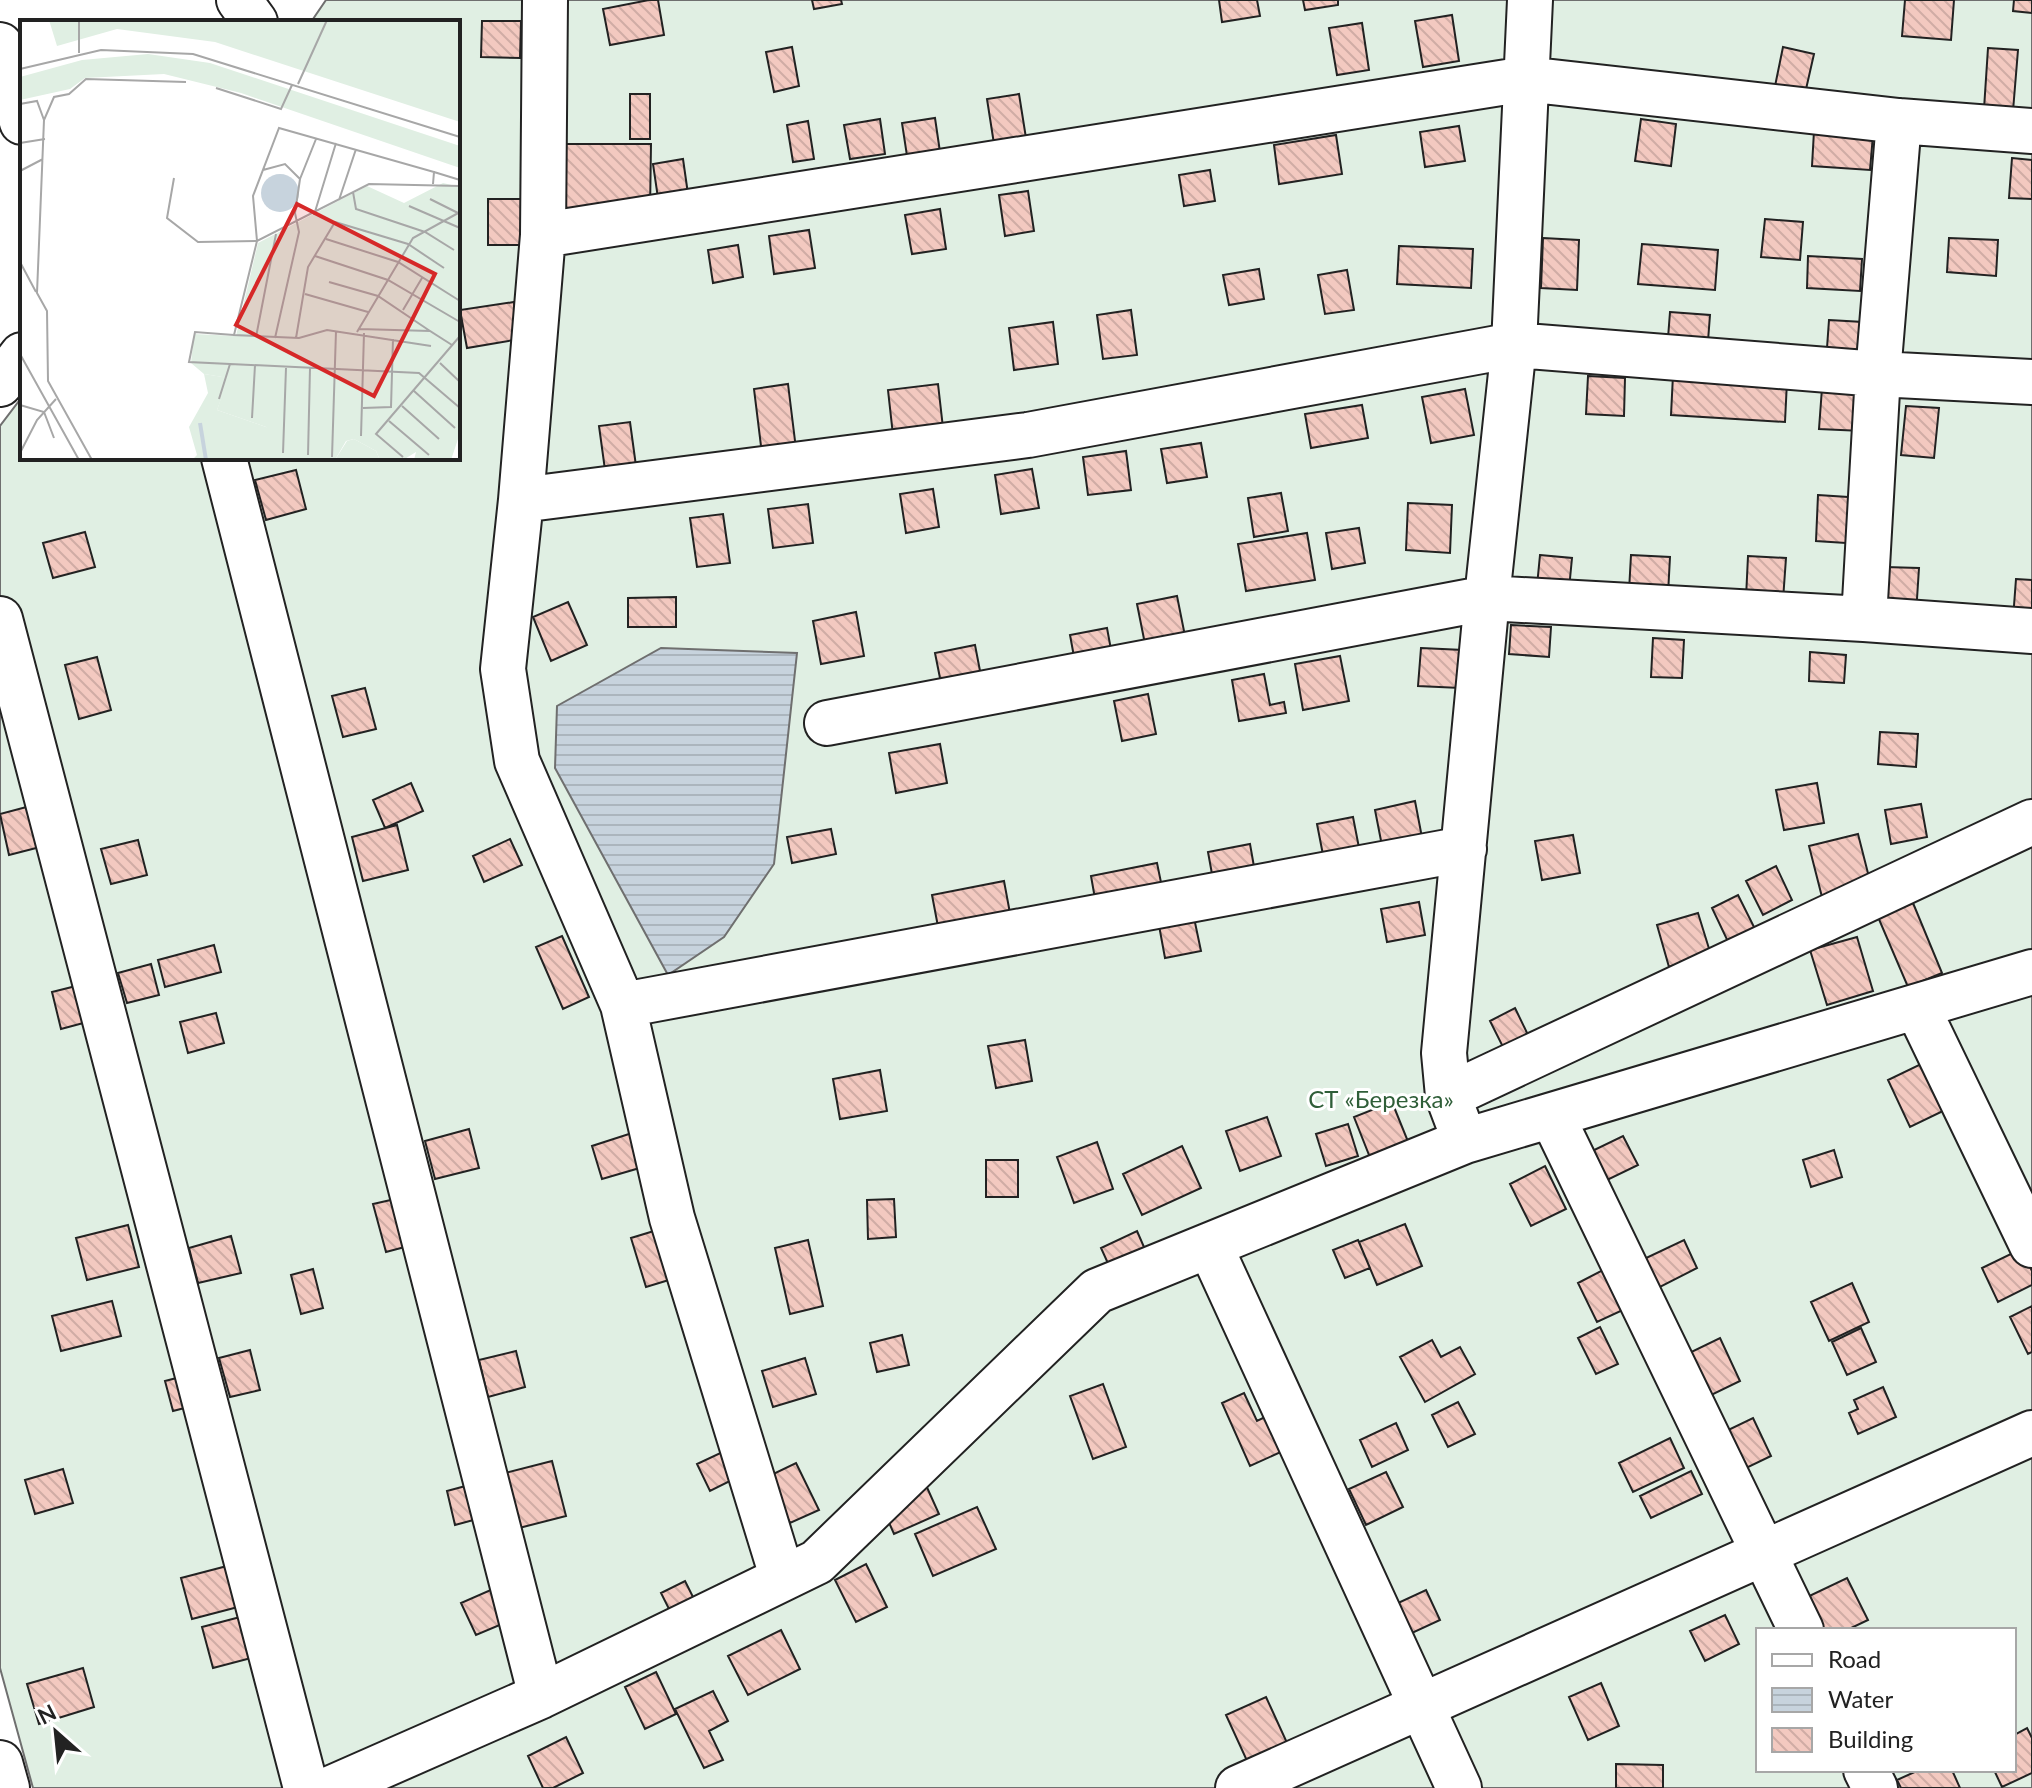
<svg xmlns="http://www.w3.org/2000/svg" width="2032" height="1788" font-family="Lato,sans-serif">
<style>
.garden{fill:#e0efe3;stroke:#6f6f6f;stroke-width:2;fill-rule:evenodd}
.water{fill:url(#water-rules);stroke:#6f6f6f;stroke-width:2}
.building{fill:url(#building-back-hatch);stroke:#222;stroke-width:2}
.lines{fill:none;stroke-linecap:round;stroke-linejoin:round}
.minor-casing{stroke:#222;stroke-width:48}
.minor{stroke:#fff;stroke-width:44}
.labels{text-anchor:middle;stroke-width:6;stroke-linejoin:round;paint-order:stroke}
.park-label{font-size:24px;fill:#2f5e38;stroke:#fff}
.inset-river{fill:none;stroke:#c7d3dd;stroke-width:4}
.inset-road{fill:none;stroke:#a7a7a7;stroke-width:2}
.view{fill:#d62828;fill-opacity:0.15;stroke:#d62828;stroke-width:4}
.inset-edge{fill:none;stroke:#222;stroke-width:4}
</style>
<defs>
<pattern id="water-rules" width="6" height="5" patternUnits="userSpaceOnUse" patternTransform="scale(2)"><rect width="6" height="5" fill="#c7d3dd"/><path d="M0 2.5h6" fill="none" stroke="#abb5bd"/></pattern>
<pattern id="building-back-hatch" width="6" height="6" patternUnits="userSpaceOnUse" patternTransform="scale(2)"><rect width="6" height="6" fill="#f3c9c0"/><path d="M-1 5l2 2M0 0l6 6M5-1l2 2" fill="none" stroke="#d0aca5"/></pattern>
</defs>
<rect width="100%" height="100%" fill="#fff"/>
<path class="garden" d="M326,0H2032V1788H33L0,1668V426L22,397V458H458V22H311ZM1758,1630H2014V1770H1758Z"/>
<path class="water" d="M661,648L797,653L774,864L724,937L668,975L555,768L557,706Z"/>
<path class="building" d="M649,0H658L664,35L610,45L603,9Z
M812,0H841L842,4L814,9Z
M1219,0H1257L1260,16L1222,22Z
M1303,0H1338V5L1305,10Z
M1905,0H1954L1951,40L1902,36Z
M2014,0H2032V13L2013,11Z
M1452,15L1459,61L1423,67L1415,21Z
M482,21H521L520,58L481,57Z
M1362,23L1369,70L1337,75L1329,28Z
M792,47L799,86L774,92L766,52Z
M1783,47L1814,54L1804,98L1774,91Z
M1988,48L2018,50L2013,111L1984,109Z
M630,94H650V139H630Z
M1019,94L1026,138L994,144L987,99Z
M935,118L940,152L907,156L902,123Z
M880,119L885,154L850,159L844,125Z
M1641,119L1676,124L1671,166L1635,161Z
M808,121L814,159L793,162L787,125Z
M1459,126L1465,161L1425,167L1420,132Z
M1814,131L1873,135L1870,170L1812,166Z
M1336,135L1342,174L1279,184L1274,145Z
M561,144H651L650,211L560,210Z
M2012,158L2032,160V199L2009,198Z
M683,159L689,201L659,205L653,164Z
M1210,170L1215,201L1184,206L1179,175Z
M1028,191L1034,231L1005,236L999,195Z
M488,199H533L532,245H488Z
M940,209L946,249L912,254L905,215Z
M1765,219L1803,222L1800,260L1761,257Z
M809,230L815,268L774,274L769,236Z
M1543,238L1579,240L1577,290L1541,288Z
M1949,238L1998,240L1996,276L1947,272Z
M1642,244L1718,250L1715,290L1638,284Z
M738,245L743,277L713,283L708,250Z
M1399,246L1473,249L1471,288L1397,284Z
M1808,256L1862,259L1860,291L1807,288Z
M1259,269L1264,299L1229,305L1223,275Z
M1347,270L1354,310L1325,314L1318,275Z
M514,302L520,339L467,348L460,310Z
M1131,310L1137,355L1103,359L1097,315Z
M1670,312L1710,315L1707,354L1667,351Z
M1829,320L1863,322L1862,350L1827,348Z
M1053,322L1058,364L1014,370L1009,328Z
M1673,375L1787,381L1785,422L1671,415Z
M1588,376L1625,378L1624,416L1586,414Z
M788,384L796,449L762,454L754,389Z
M938,384L943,428L893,435L888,390Z
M1822,388L1864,391L1862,431L1819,429Z
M1465,389L1474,435L1431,443L1422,397Z
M1362,405L1368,438L1311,448L1305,414Z
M1906,406L1939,408L1934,458L1901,455Z
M630,422L636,466L605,470L599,426Z
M1201,443L1207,477L1167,483L1161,449Z
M1126,451L1131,490L1088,495L1083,457Z
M1032,469L1039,508L1001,514L995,475Z
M296,470L306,509L266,520L255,480Z
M933,489L939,527L906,533L900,494Z
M1281,493L1288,531L1254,537L1248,498Z
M1818,495L1863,498L1861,544L1816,541Z
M1408,503L1452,505L1450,553L1406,550Z
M808,504L813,543L773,548L768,509Z
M723,514L730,563L697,567L690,518Z
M1359,528L1365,563L1332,569L1326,533Z
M85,532L95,567L53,578L43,543Z
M1307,533L1315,580L1246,591L1238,544Z
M1540,555L1572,558L1569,589L1537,586Z
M1631,555L1670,557L1668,594L1629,591Z
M1748,556L1786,558L1783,600L1746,598Z
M1885,567L1919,568L1916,614L1883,612Z
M2016,579L2032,580V621L2013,619Z
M1177,596L1186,641L1146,649L1137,604Z
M676,597V627H628V598Z
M568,602L587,645L551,661L533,617Z
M856,612L864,656L821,664L813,621Z
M1511,625L1551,627L1549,657L1509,654Z
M1107,628L1112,655L1075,662L1070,635Z
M1653,638L1684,640L1682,678L1651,677Z
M975,645L981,676L941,683L935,653Z
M1421,648L1463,650L1460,688L1418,686Z
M1810,652L1846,655L1844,683L1809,681Z
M1340,656L1349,701L1303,710L1295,664Z
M97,657L111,710L79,719L65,665Z
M1264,674L1270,705L1284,702L1286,713L1239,721L1232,680Z
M365,688L376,729L343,737L332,696Z
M1148,694L1156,734L1122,741L1114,701Z
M1880,732L1918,734L1916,767L1878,764Z
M940,744L947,783L896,793L889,753Z
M411,783L423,811L385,828L373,800Z
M1817,783L1824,823L1784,830L1776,790Z
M1415,801L1424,848L1384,856L1375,810Z
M1921,804L1927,837L1891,844L1885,810Z
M34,805L44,846L9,855L0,814Z
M1353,817L1361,858L1325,865L1317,824Z
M397,825L408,870L363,881L352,837Z
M831,829L836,854L792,863L787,837Z
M1858,834L1871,885L1822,897L1809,846Z
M1573,835L1580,873L1542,880L1535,841Z
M510,839L522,865L484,882L473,856Z
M138,840L147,875L111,884L101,849Z
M1250,844L1256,878L1214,885L1208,852Z
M1157,863L1164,897L1097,910L1091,876Z
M1776,866L1792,900L1763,915L1746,881Z
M1004,881L1012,924L940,937L932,895Z
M1738,895L1758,935L1731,948L1712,908Z
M1419,902L1425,935L1387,942L1381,909Z
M1913,903L1942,973L1908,987L1878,917Z
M1193,913L1201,951L1165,958L1158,920Z
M1698,913L1711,955L1669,967L1657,925Z
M562,936L589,997L563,1009L536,947Z
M1857,937L1873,991L1827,1005L1810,950Z
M214,945L221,972L165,987L158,960Z
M151,964L159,995L127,1003L118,973Z
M92,982L102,1018L61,1029L52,992Z
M1515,1008L1529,1037L1504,1049L1490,1021Z
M216,1013L224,1043L188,1053L180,1022Z
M1025,1040L1032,1081L996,1088L988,1046Z
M1921,1064L1943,1111L1910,1127L1888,1080Z
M880,1070L887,1111L840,1119L833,1079Z
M1392,1102L1409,1144L1371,1160L1354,1117Z
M1267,1117L1281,1156L1240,1171L1226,1131Z
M1348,1124L1358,1156L1326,1166L1316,1134Z
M469,1129L479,1168L435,1179L425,1141Z
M632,1133L643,1167L602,1179L592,1146Z
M1623,1136L1638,1165L1603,1182L1588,1153Z
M1097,1142L1113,1189L1074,1203L1057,1157Z
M1182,1146L1201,1188L1142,1215L1123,1174Z
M1834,1150L1842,1177L1811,1187L1803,1160Z
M986,1160H1018V1197H986Z
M1545,1166L1566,1209L1531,1226L1510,1184Z
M404,1197L416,1244L386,1252L373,1204Z
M894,1199L896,1237L868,1239L867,1200Z
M1405,1224L1422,1266L1377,1285L1359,1242Z
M128,1225L139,1267L87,1280L76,1238Z
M667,1227L682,1276L646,1287L631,1238Z
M1137,1231L1147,1254L1111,1270L1101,1248Z
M231,1236L241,1273L198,1283L189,1248Z
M808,1240L823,1306L790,1314L775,1248Z
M1358,1240L1370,1268L1345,1278L1333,1250Z
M1684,1240L1697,1268L1658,1288L1644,1259Z
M2021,1249L2032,1271V1285L1998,1302L1982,1268Z
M313,1269L323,1308L301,1314L291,1275Z
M1605,1269L1625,1309L1597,1322L1578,1283Z
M1852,1283L1869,1322L1829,1341L1811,1302Z
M112,1301L121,1336L61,1351L52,1316Z
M2032,1306V1352L2028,1354L2010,1317Z
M1600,1327L1618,1364L1596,1374L1578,1338Z
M1861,1328L1876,1362L1847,1375L1832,1342Z
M902,1335L909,1365L877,1372L870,1343Z
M1720,1338L1740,1381L1701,1400L1681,1357Z
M1432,1340L1441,1357L1460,1347L1475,1374L1425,1402L1400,1357Z
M250,1350L260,1390L230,1397L219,1358Z
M516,1351L525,1387L488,1397L479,1360Z
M805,1358L816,1394L773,1407L762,1371Z
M192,1374L200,1404L173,1411L165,1381Z
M1103,1384L1126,1447L1093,1459L1070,1396Z
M1883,1387L1896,1417L1858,1434L1849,1413L1858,1409L1854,1400Z
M1244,1393L1257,1421L1267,1416L1283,1451L1250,1466L1222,1403Z
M1458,1402L1475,1434L1448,1447L1432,1415Z
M1753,1418L1771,1456L1740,1471L1722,1433Z
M1396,1423L1408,1450L1372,1467L1360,1440Z
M1670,1438L1684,1468L1633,1492L1619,1463Z
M731,1448L744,1474L710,1491L697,1464Z
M552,1461L566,1516L519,1528L505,1473Z
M796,1463L819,1510L790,1523L767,1477Z
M63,1469L73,1503L35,1514L25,1480Z
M1691,1471L1702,1494L1651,1518L1640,1496Z
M1386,1472L1403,1507L1366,1525L1349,1489Z
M484,1481L492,1515L455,1525L447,1491Z
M925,1483L939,1514L894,1534L880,1502Z
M977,1507L996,1549L933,1576L915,1534Z
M866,1564L887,1607L856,1622L835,1580Z
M227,1566L238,1607L192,1619L181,1578Z
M1847,1578L1868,1620L1847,1630H1818L1803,1599Z
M685,1581L701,1613L677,1625L661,1593Z
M502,1585L516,1618L476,1635L461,1603Z
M1426,1590L1440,1620L1412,1633L1398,1603Z
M1725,1615L1739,1644L1705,1661L1690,1631Z
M244,1616L255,1657L213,1668L202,1627Z
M781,1630L800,1669L748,1695L728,1656Z
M83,1668L94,1707L39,1724L27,1684Z
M656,1672L676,1714L645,1729L625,1687Z
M1601,1683L1619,1726L1588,1740L1569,1697Z
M713,1691L728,1721L709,1731L723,1760L704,1768L675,1709Z
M1266,1697L1288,1745L1248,1763L1226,1715Z
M2027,1728L2032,1738V1773L2002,1787L1994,1770H2014V1735Z
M566,1737L583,1773L553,1788H543L528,1756Z
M1616,1764L1663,1765V1788H1616Z
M1919,1770H1952L1960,1788H1901L1897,1780Z"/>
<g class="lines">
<defs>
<path id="minor" d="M239,0L255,22
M545,0L543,235L521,500L503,669L517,761L623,1005L672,1218L782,1576
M0,45L22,122
M543,235L1526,79L1899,121L2032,131
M0,384L22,355
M224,458L541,1696
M521,500L1028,435L1514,345L1878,374L2032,382
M0,619L306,1788
M1864,619L1878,374L1899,121
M827,723L1487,598L1864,619L2032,631
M623,1005L1464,849
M1917,1007L2032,1245
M1448,1096L2032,822
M1552,1116L1801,1630
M1465,1141L1448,1096L1444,1053L1487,598L1514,345L1530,0
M1210,1246L1459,1788
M0,1763L7,1788
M1866,1770L1875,1788
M332,1788L541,1696L817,1562L1097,1291L1465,1141L2032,972
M1238,1788L2032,1433"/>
</defs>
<use href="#minor" class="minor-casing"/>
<use href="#minor" class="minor"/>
</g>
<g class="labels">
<g class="park-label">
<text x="1381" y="1108">СТ «Березка»</text>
</g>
</g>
<g transform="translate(20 20)">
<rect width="440" height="440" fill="#fff"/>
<path d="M29,0H440V102L195,22L97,9L37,26ZM128,34L190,43L440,126V148L221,73L144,54L65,58L50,69L0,80V57L62,40ZM184,354L209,358L197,390L246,407L279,435L299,440H172L177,435L169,407L188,373ZM334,419L356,431L360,440H315L327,421Z" fill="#e0efe3"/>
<path d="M423,163L440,167V413L431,440H394L396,432L383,440H360L356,431L334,419L326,421L315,440L256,435L246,407L197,390L208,358L184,354L171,343L174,314L216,316L238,223L347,166L384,183Z" fill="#e0efe3"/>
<path d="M241 173a19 19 0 1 1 38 0a19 19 0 1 1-38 0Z" fill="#c7d3dd"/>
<path class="inset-river" d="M180,403L186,440"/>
<path class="inset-road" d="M59,33V0M0,49L81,30L173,34L440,117M278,64L307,0M196,68L261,89L272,65M0,84L17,81L24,100M0,123L25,119M243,150L265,144L280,159M0,151L23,139M414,152L440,160M154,158L147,198L178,222L237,221L349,164L440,166M333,172L336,189L405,212L434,230M410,179L438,193M319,180L336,129M389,186L440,208M294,195L316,123M306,219L378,242L440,281M295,236L368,260L440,302M0,242L16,272M309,262L358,276L410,311M285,274L348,292M383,290L402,258M339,309L410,311L432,325M337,312L393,218L440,192M214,315L175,312L169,342L399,353L440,388M236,317L256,214M255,318L279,212L275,193L280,159L296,119M276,318L288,247L315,202L388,224L424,248M411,326L307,310L279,318L214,315L237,221L233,176L259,108L414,152L413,164M0,334L59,440M420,343L440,362M394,371L435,408M199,379L210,344M0,385L24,392L34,418M382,386L419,419M343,388L371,387L373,319M232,398L235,345M369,401L409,435M341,416L344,313M0,433L17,400L36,379M263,433L266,348M288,435L290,348M312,437L316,311M383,437L356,414L440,316M72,440L28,361L27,291L17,273L24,100L34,77L49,74L66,59L166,62"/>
<path class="view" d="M277,184L415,254L354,376L216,305Z"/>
<rect width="440" height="440" class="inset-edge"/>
</g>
<rect x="1756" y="1628" width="260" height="144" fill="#ffffff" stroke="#a7a7a7" stroke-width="2"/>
<rect x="1772" y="1654" width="40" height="12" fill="#ffffff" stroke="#a7a7a7" stroke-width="2"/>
<text x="1828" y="1668" font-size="24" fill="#222222">Road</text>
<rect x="1772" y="1688" width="40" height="24" fill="url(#water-rules)" stroke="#a7a7a7" stroke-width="2"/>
<text x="1828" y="1708" font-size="24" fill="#222222">Water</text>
<rect x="1772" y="1728" width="40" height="24" fill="url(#building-back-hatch)" stroke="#a7a7a7" stroke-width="2"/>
<text x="1828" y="1748" font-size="24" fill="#222222">Building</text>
<g transform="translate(56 1732) rotate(333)" stroke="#ffffff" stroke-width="6" paint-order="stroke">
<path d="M0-6L14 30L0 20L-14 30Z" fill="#222222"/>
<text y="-12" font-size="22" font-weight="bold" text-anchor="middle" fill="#222222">N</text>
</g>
</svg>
